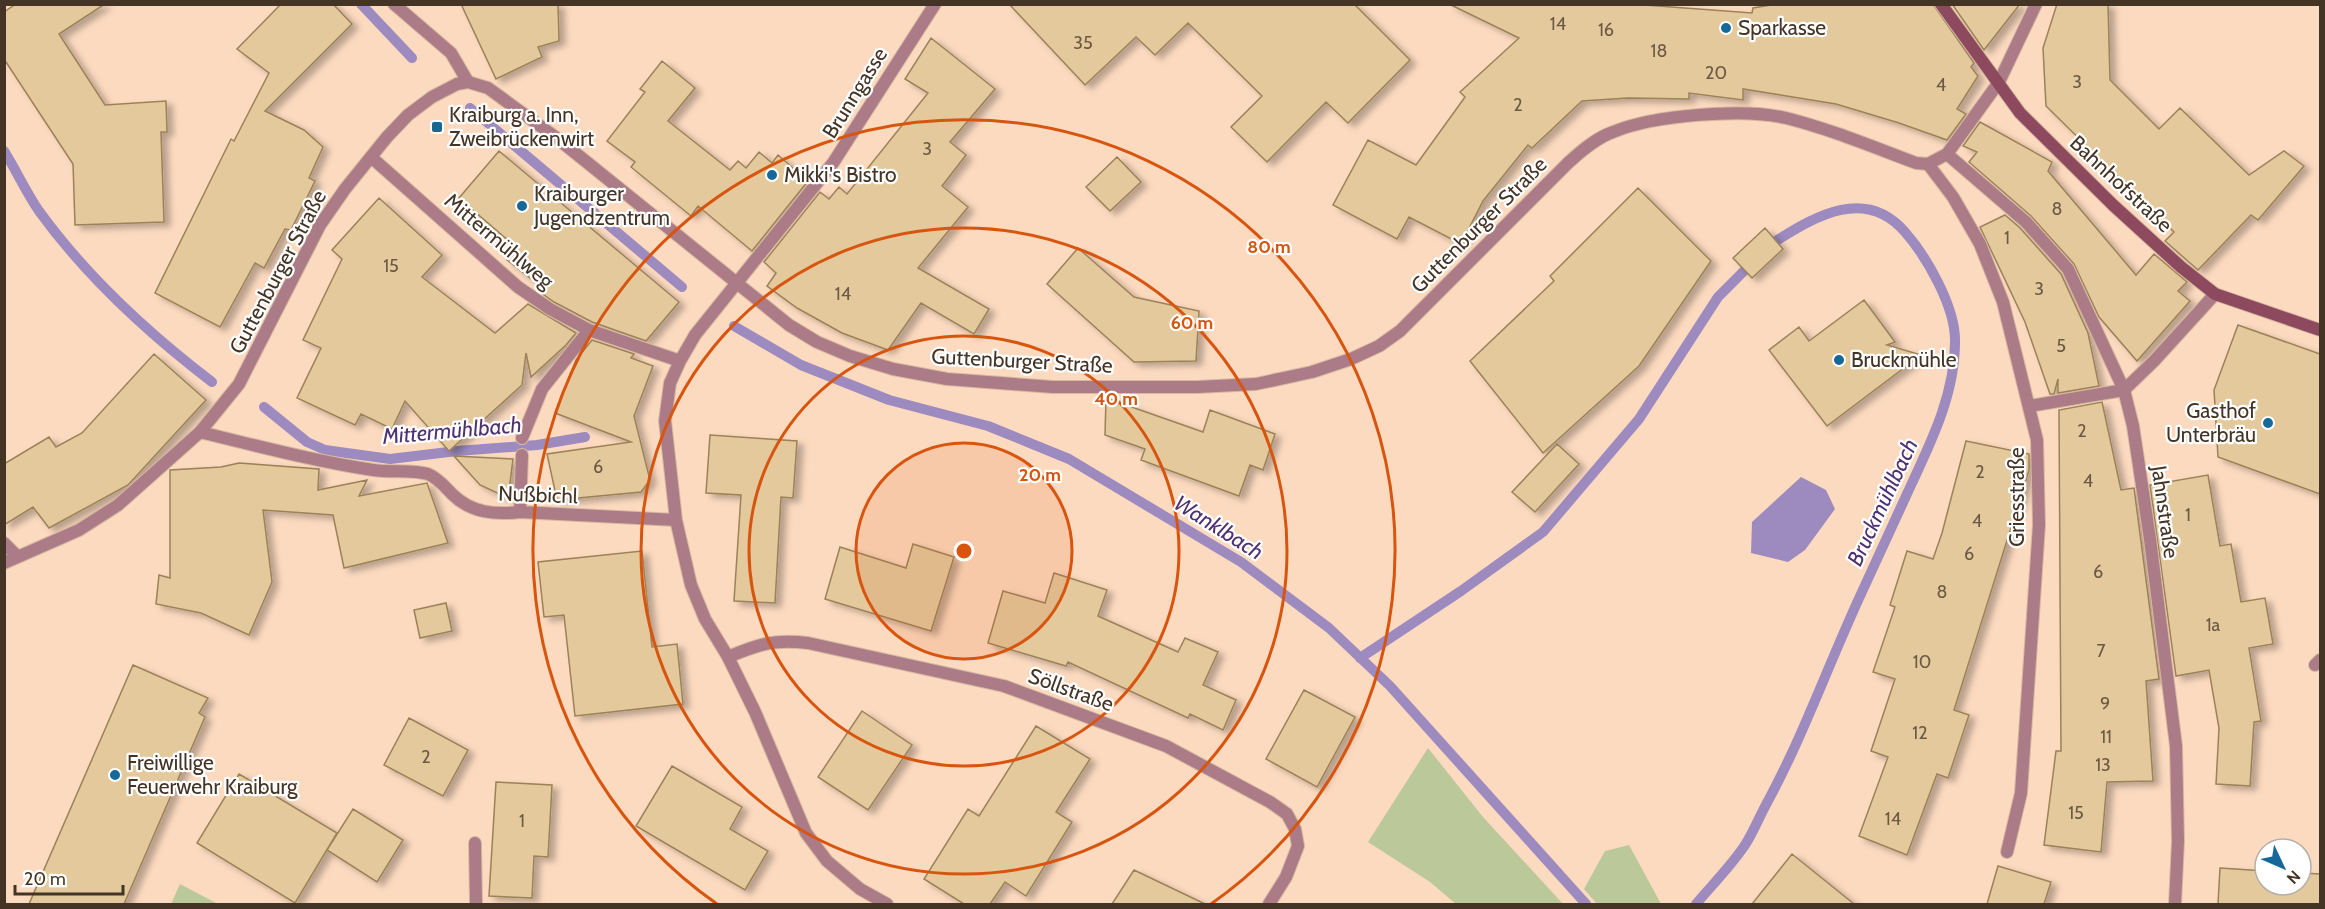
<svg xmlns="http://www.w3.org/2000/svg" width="2325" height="909" font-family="Cabin,sans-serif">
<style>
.green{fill:#bbc899}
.water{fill:#9d8abf}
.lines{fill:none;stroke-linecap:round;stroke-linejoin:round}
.stream{stroke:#9d8abf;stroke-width:10}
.building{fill:#e3c99c;stroke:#9b8258;stroke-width:1.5;filter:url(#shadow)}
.minor-casing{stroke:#d7b9a0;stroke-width:14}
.tertiary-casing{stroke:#d7b9a0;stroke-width:14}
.secondary-casing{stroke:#d7b9a0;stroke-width:14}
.minor{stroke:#ab7b88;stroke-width:12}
.tertiary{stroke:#ab7b88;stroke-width:12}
.secondary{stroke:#8d495e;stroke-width:12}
.ring{fill:none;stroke:#d8550f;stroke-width:3}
.poi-dot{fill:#15699a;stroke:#fff;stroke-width:2}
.labels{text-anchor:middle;stroke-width:4.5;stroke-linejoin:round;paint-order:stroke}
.number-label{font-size:18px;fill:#6c5944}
.poi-label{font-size:21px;fill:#443426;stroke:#fff;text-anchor:start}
.street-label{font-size:21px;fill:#443426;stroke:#fff}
.water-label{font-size:22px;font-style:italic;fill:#4d3173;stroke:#fff}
.centre{fill:#d8550f;stroke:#fff;stroke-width:3}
.ring-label{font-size:18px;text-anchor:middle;font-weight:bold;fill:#d8550f;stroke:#fff;stroke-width:4.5;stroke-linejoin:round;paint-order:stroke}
</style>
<defs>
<filter id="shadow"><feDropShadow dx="6" dy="4" stdDeviation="3" flood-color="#0004"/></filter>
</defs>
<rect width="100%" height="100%" fill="#fcdabf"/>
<path class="green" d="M1428,748L1483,817L1563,904H1456L1430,882L1368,842Z
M1629,845L1660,902L1661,904H1597L1584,889L1605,851Z
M180,884L218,904H171Z"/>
<path class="water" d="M1801,477L1826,490L1835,509L1805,550L1788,562L1751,553L1752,522Z"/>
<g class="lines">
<path class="stream" d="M361,4L412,58
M470,108L682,287
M4,151C16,170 26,192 39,211C86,276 148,333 212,382
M734,326L801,365L889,400L988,426L1069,459L1241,562L1329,628L1390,686L1586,904
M264,407L307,442L325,450L390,459L457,451L537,445L585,437
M1360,658L1461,591L1543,532L1639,419L1718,297L1745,270
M1696,904C1712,885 1731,866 1745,845C1754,831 1760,815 1768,801C1804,734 1829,663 1861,594C1878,557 1895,520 1912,483C1933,438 1955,392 1955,342C1956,308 1927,257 1905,232C1866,187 1817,215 1776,241"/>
</g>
<path class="building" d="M16,4H105L59,34L105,105L166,101L167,132H161L164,222L75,225L73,164L4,59V12Z
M281,4H333L352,24L265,111L304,130L323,147L309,178L315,181L291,230L285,229L264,268L255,263L220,327L155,293L231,139L234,141L269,73L237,49Z
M461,4H558L559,41L538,47L542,57L496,79Z
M1009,4H1354L1410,60L1348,123L1326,102L1267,162L1231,127L1262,96L1188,23L1155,55L1136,37L1085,85Z
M1449,4H1631L1752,13L1753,8L1777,4H1933L1974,63L1971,67L1978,76L1957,109L1966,114L1947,140L1899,123L1836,104L1743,89V100L1689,93V99L1628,98L1582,101L1532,148L1528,145L1483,201L1461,244L1409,217L1397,239L1333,205L1368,140L1416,165L1465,97L1460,92L1519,38Z
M1952,4H2020L1984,50Z
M2057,4H2108L2110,80L2159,129L2180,108L2249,175L2284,151L2304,166L2258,220L2251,215L2198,270L2165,241L2174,232L2046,106L2043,48Z
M931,38L995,89L950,142L966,155L942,186L968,207L918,268L989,309L974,334L921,303L888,350L842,333L797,308L767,286L776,273L764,262L820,192L829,199L839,187L847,194L928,93L905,79Z
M662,61L695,88L668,121L730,170L738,161L746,168L759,152L772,163L778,155L808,181L752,251L698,206L691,216L631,167L635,162L607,141L645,92L640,89Z
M1980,122L2052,162L2048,171L2136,275L2154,254L2187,282L2178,291L2190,301L2137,361L2099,317L2074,264L2031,216L1969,162L1977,152L1963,146Z
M499,151L679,302L646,341L592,322L554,302L540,292L544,289L507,260L517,248L459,198Z
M1117,157L1141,182L1110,211L1086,187Z
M1638,188L1711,261L1639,366L1543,453L1470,361L1554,281L1550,276Z
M379,198L442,255L422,277L495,333L528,304L576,333L566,345L531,377L526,353L522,385L449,451L405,401L392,429L361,414L355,425L297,398L321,348L303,340L342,259L332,250Z
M2005,215L2020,228L2061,274L2088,333L2099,386L2058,393V379L2054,394H2050L2025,322L1980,227Z
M1765,228L1783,249L1752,278L1733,258Z
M1078,248L1134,297L1199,311L1196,361L1134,362L1047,284Z
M1864,300L1895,342L1887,345L1921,355L1827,426L1769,350L1799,327L1809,341Z
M2238,325L2320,354V494L2218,457L2214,390Z
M592,340L634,354L631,358L653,366L634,416L650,480L641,492L557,500L547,454L631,442L555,413L576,360Z
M154,354L206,400L128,485L49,528L33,507L4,525V464L49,437L56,447L82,433Z
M1106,398L1203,432L1210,410L1275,434L1263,470L1250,465L1239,496L1141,460L1145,449L1105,435Z
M2102,402L2121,490L2134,488L2159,679L2146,681L2153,781L2107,782L2101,852L2044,845L2056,751H2061L2059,410Z
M710,435L797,441L793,498L781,497L775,603L734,601L741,495L706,493Z
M1966,441L2029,454V470L1954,710L1969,715L1948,778L1937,774L1907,855L1859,836L1888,757L1871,751L1895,679L1873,672L1895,607L1890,605L1907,551L1933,559L1942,533Z
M1557,444L1579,464L1535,512L1512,492Z
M454,456L513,459L508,498L480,485Z
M239,463L319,469L318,490L367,480L359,496L427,483L448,543L344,568L333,515L263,510L272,582L249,635L201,613L156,604L159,575L170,578V470L221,467Z
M2208,475L2220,546L2231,544L2241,602L2265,598L2273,644L2249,648L2261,721L2254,722L2250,786L2216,784L2219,728L2209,670L2176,676L2150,485Z
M913,544L954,557L931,631L825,599L840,547L906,568Z
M642,551L652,647L677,644L683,704L575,716L564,615L544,617L538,562Z
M1054,573L1107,590L1098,616L1178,652L1185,638L1218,652L1203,685L1236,700L1223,730L1190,714L1188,718L1068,662L1066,666L988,643L1003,591L1045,603Z
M446,603L452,631L420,638L414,610Z
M133,665L208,698L199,713L205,717L124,904H29Z
M1304,690L1355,717L1317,787L1266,759Z
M862,711L912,745L868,810L818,777Z
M409,718L468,750L443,796L384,765Z
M1036,726L1090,759L1056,812L1072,822L1026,896L1005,882L990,904H964L924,879L968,809L979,816Z
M672,766L742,807L730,829L768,851L745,890L636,826Z
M239,774L337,833L295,903L197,843Z
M496,782L552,785L548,857L534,856L532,898L489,896Z
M353,809L403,840L377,882L327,850Z
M1792,854L1854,904H1752Z
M1998,866L2051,882L2044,904H1987Z
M2220,868L2265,871V885H2301V873L2320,874V904H2218Z
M1134,870L1205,904H1112Z"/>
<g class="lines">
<defs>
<path id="minor" d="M394,4L451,53L468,82
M1999,82L2036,4
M1947,154L2026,222L2068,269L2124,390L2133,426L2150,539L2176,746L2178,841L2175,904
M371,157L518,287L550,309L589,330L680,361
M1928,164L1953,197L1980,244L2003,302L2037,440L2039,525L2021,793L2007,852
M2030,406L2124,390L2154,361L2215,294
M200,432C257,446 315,461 373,470C391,473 411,469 428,474C438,478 445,487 452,494C471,513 495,515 520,512L676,520
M522,438L542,389L589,330
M520,512L522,455
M4,543L17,556
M728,657C759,644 774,639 808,643L1004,686L1166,746L1270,802L1287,814L1295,829L1298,846L1286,877L1269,904
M2315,665L2320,660
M475,843L476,904
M887,904L860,889L827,861L806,833L755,712L728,657L705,619L691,585L676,520L665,421L670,383L680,361L695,335L833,163L935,4"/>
<path id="tertiary" d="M4,563L79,530L118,505L200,432L239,384L320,225L345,189L387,137L408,115L432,97L457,84L468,82L488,88L558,139L789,325L817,342L850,356L893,369L947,379L1053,387H1197L1256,384L1312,372L1351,359L1379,346L1400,331L1568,163C1581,151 1596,138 1613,132C1654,115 1743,108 1786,118C1830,129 1873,147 1916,163L1928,164L1947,154L1999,82"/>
<path id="secondary" d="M1941,4L2020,113L2113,205L2181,267L2215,294L2320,330"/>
</defs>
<use href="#minor" class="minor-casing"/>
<use href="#tertiary" class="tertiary-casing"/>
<use href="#secondary" class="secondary-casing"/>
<use href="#minor" class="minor"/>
<use href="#tertiary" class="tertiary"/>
<use href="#secondary" class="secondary"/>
</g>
<circle cx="964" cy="551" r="108" fill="#d8550f" fill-opacity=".12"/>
<g class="ring">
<circle cx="964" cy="551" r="108"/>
<circle cx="964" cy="551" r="215"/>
<circle cx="964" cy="551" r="323"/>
<path d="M717 904A431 431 0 1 1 1211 904"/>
</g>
<g class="poi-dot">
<circle cx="1726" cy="28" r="6"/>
<rect x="431" y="121" width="12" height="12" rx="3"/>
<circle cx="772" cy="175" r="6"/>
<circle cx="522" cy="206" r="6"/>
<circle cx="1839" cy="360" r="6"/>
<circle cx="2268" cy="423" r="6"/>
<circle cx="115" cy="775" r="6"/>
</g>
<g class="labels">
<g class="number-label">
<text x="1558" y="30">14</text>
<text x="1606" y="36">16</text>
<text x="1083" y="49">35</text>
<text x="1659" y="57">18</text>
<text x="1716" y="79">20</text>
<text x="2077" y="88">3</text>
<text x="1941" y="91">4</text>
<text x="1518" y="111">2</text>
<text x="927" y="155">3</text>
<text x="2057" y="215">8</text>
<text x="2007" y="244">1</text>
<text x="391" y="272">15</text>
<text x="2039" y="295">3</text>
<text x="843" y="300">14</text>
<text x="2061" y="352">5</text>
<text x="2082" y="437">2</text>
<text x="598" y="473">6</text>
<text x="1980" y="478">2</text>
<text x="2088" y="487">4</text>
<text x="2188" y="521">1</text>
<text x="1977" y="527">4</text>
<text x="1969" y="560">6</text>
<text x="2098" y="578">6</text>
<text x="1942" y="598">8</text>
<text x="2213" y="631">1a</text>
<text x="2101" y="657">7</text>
<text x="1922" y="668">10</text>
<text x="2105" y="710">9</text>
<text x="1920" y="739">12</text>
<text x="2106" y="743">11</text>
<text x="426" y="763">2</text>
<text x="2103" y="771">13</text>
<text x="2076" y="819">15</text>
<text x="1893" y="825">14</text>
<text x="522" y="827">1</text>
</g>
<g class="poi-label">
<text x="1738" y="35">Sparkasse</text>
<text x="449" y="122">Kraiburg a. Inn,<tspan x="449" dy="24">Zweibrückenwirt</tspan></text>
<text x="784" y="182">Mikki's Bistro</text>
<text x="534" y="201">Kraiburger<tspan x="534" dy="24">Jugendzentrum</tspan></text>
<text x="1851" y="367">Bruckmühle</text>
<text x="2256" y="418" text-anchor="end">Gasthof<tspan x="2256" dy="24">Unterbräu</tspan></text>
<text x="127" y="770">Freiwillige<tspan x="127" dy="24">Feuerwehr Kraiburg</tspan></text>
</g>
<g class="street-label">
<text transform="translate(855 93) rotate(-58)" y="7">Brunngasse</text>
<text transform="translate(2121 184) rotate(43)" y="7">Bahnhofstraße</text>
<text transform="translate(1479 225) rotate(-45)" y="7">Guttenburger Straße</text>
<text transform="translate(499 241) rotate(40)" y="7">Mittermühlweg</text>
<text transform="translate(278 272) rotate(-62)" y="7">Guttenburger Straße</text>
<text transform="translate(1022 361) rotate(3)" y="7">Guttenburger Straße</text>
<text transform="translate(538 495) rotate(2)" y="7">Nußbichl</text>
<text transform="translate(2017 497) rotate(-90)" y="7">Griesstraße</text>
<text transform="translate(2165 512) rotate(82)" y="7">Jahnstraße</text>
<text transform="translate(1071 690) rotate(20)" y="7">Söllstraße</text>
</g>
<g class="water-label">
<text transform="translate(452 430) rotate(-5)" y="8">Mittermühlbach</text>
<text transform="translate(1882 502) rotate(-65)" y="8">Bruckmühlbach</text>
<text transform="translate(1219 527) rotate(32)" y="8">Wanklbach</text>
</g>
</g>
<circle cx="964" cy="551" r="9" class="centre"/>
<g class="ring-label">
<text x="1269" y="253">80 m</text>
<text x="1192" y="329">60 m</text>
<text x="1116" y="405">40 m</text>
<text x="1040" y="481">20 m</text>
</g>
<rect width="2325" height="909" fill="none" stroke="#443426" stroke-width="12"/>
<g transform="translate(2283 867) rotate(134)"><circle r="28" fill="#ffffff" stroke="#b4aea8" stroke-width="1.5"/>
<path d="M0-4.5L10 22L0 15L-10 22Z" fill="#15699a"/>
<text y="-9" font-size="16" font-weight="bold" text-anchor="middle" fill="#443426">N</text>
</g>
<path d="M15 885v9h108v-9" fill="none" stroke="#443426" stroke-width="3"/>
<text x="24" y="885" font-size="18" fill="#443426" stroke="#ffffff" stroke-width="4.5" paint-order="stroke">20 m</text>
</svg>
